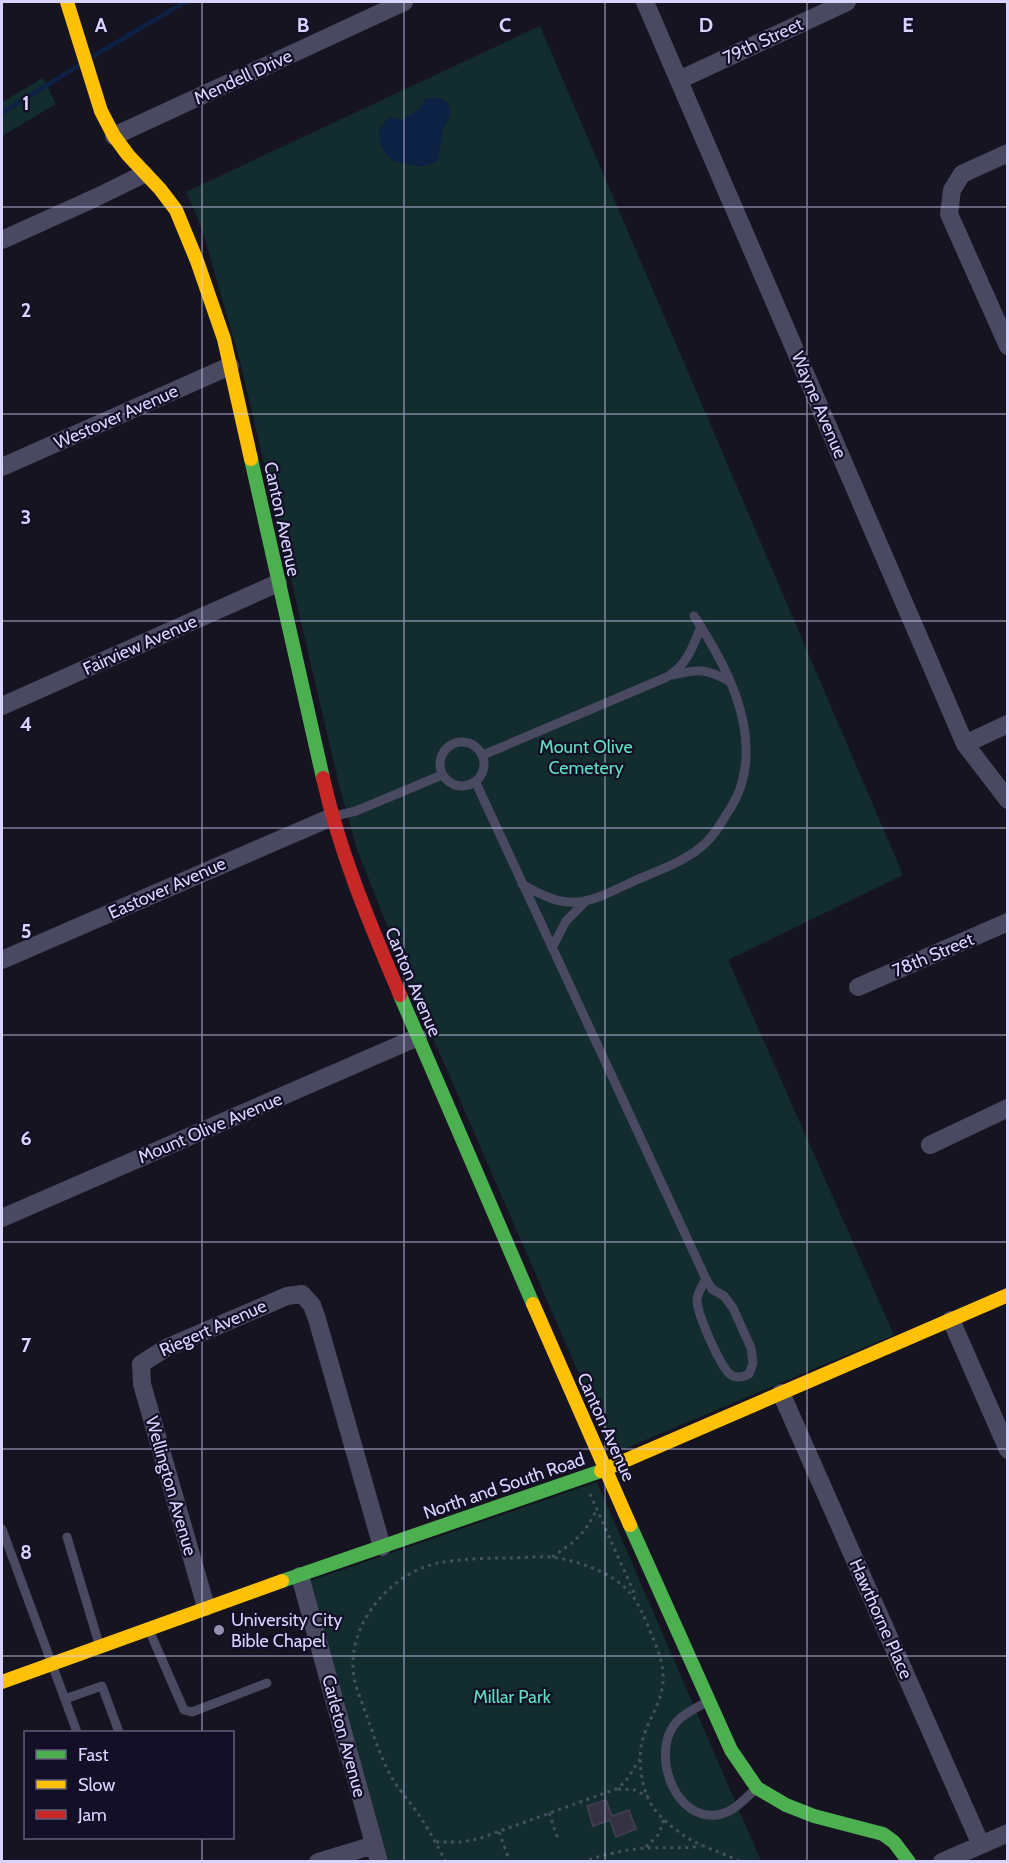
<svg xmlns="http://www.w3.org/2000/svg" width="1009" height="1863" font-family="Cabin,sans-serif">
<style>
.green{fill:#132c2d}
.water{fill:#0d2144}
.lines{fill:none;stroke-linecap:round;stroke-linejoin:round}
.stream{stroke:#0d2144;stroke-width:4.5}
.building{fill:#343243;stroke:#433f54;stroke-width:1.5}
.path{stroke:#44505f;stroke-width:3;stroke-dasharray:3 4.5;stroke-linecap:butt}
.lane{stroke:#4a4962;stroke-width:9}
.street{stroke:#4a4962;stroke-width:18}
.fast{stroke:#4caf50;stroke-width:14}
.slow{stroke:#ffc107;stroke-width:14}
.jam{stroke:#c62828;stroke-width:14}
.grid{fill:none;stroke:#d9d4ff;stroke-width:1.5;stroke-opacity:0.55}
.poi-dot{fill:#9591b1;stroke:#130f26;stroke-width:2}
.labels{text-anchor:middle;stroke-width:4.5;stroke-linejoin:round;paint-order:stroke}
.street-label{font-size:18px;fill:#d9d4ff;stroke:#130f26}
.park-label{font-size:18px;fill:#5fe0c0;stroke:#130f26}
.poi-label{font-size:18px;fill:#d9d4ff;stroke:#130f26;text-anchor:start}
.grid-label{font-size:20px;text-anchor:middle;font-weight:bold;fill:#d9d4ff;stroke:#130f26;stroke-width:4.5;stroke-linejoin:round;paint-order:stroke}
</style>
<rect width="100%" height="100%" fill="#161421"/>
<path class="green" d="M540,26L903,875L728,960L894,1335L624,1449L617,1448L609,1443L416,999L357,849L340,789L240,361L205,239L195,211L186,192Z
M43,78L56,104L2,136V102Z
M597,1482L761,1861H387L310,1581Z"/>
<path class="water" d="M437,97L448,103L451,115L444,126L438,161L422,167L394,161L388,157L380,144L379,131L388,117L403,120L423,105L425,99Z"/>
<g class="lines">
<path class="stream" d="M92,57L185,2
M2,113L78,66"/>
</g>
<path class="building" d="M606,1800L612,1816L629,1810L636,1829L616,1837L610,1820L593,1826L587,1806Z"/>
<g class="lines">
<path class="path" d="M590,1494L636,1597
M552,1557C576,1541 584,1535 597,1509
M618,1789L635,1790L648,1797
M549,1813L558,1839
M499,1832L510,1862
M436,1842H461L478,1839L616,1789L625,1782L640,1759
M646,1847L659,1834L664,1819
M446,1862C436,1843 426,1824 413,1807C406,1797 398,1788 392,1778C380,1757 373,1733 365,1711C360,1697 353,1682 353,1667C351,1620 392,1573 438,1563C460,1559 483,1558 506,1558C520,1558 536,1556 551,1557C570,1559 594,1567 611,1577C632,1590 639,1604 648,1626C654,1641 662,1657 663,1673C665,1701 648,1717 642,1742C638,1760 641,1787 651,1804C658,1816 672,1827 683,1835C701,1847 722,1852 741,1862
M582,1862C603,1855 626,1849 648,1848C666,1847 683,1849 701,1846"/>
<path class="lane" d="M673,675C698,669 707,668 730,682
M440 764a22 22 0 1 1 44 0a22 22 0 1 1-44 0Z
M483,755L667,677C687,665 693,647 701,626
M476,783L706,1279L712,1289L724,1296L733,1308L751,1348L753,1363L749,1374C743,1377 737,1379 731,1375C720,1367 698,1315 697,1301C697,1293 702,1286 706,1279
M335,816L356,811L442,775
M522,884C572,914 587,903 636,880C658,871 683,862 701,847C712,839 719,826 726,815C733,805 739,794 742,782C758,725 725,663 694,616
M552,948L566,921L586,901
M2,1529L77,1732
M67,1537L99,1644
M149,1630L184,1710L192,1712L267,1683
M65,1699L102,1686L119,1732
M707,1702C694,1709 678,1716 671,1730C654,1762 677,1820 717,1815C733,1813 744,1799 755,1790"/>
<path class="street" d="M645,2L965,744L1008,800
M679,80L847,2
M114,136L404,2
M1008,153L962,174L952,190L949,214L1008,346
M2,240L95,198L144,174
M2,467L230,366
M2,706L278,583
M965,744L1008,724
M2,960L332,817
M858,987L1008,922
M930,1145L1008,1108
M2,1218L418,1037
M951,1320L1008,1450
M781,1393L981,1845
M300,1576L379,1862
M206,1607L142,1384L141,1364L166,1348L287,1296L302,1294L312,1305L317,1319L382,1547
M318,1862L374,1845
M942,1862L1008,1833"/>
<path class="fast" d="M251,459L323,778
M400,995L533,1304
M630,1525L731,1750L757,1788L786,1805L814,1816L883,1834L894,1842L909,1862
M282,1581L601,1471"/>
<path class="slow" d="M67,2L101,111L114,136L128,155L160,189L176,210L197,261L224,339L251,459
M533,1304L630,1525
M601,1471L1008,1295
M2,1682L282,1581"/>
<path class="jam" d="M323,778C340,854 370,924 400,995"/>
</g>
<path class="grid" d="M202,2V1732M404,2V1862M605,2V1862M807,2V1862M2,207H1008M2,414H1008M2,621H1008M2,828H1008M2,1035H1008M2,1242H1008M2,1449H1008M2,1656H1008M202,1838V1862"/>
<circle class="poi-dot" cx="219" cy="1630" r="6"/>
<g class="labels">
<g class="street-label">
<text transform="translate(763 41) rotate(-25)" y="6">79th Street</text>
<text transform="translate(243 77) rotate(-25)" y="6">Mendell Drive</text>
<text transform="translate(819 405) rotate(67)" y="6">Wayne Avenue</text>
<text transform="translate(116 417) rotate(-24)" y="6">Westover Avenue</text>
<text transform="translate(282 519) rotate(78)" y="6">Canton Avenue</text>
<text transform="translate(140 645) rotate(-24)" y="6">Fairview Avenue</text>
<text transform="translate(167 888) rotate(-24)" y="6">Eastover Avenue</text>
<text transform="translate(933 955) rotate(-23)" y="6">78th Street</text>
<text transform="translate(413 982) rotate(67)" y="6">Canton Avenue</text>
<text transform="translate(210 1128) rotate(-23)" y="6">Mount Olive Avenue</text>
<text transform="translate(213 1328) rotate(-24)" y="6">Riegert Avenue</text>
<text transform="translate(606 1427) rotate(66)" y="6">Canton Avenue</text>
<text transform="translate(171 1486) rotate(74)" y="6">Wellington Avenue</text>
<text transform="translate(504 1486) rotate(-19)" y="6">North and South Road</text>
<text transform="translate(881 1619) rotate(66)" y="6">Hawthorne Place</text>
<text transform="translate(344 1736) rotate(75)" y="6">Carleton Avenue</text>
</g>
<g class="park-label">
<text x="586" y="753">Mount Olive<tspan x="586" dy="21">Cemetery</tspan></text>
<text x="512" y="1703">Millar Park</text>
</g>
<g class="poi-label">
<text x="231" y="1626">University City<tspan x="231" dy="21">Bible Chapel</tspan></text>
</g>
</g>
<g class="grid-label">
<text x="101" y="32">A</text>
<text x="303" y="32">B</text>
<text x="505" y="32">C</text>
<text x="706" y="32">D</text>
<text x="908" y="32">E</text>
<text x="26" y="110">1</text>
<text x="26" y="317">2</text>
<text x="26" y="524">3</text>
<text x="26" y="731">4</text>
<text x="26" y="938">5</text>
<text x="26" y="1145">6</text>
<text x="26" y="1352">7</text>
<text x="26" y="1559">8</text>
</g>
<rect width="1009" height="1863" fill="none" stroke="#d9d4ff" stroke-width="6"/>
<rect x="24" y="1731" width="210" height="108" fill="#130f26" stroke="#625e7d" stroke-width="1.5"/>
<rect x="36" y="1750" width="30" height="9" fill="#4caf50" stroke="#625e7d" stroke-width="1.5"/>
<text x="78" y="1761" font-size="18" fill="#d9d4ff">Fast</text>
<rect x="36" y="1780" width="30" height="9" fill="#ffc107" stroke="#625e7d" stroke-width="1.5"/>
<text x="78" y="1791" font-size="18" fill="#d9d4ff">Slow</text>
<rect x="36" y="1810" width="30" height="9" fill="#c62828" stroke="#625e7d" stroke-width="1.5"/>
<text x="78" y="1821" font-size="18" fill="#d9d4ff">Jam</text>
</svg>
